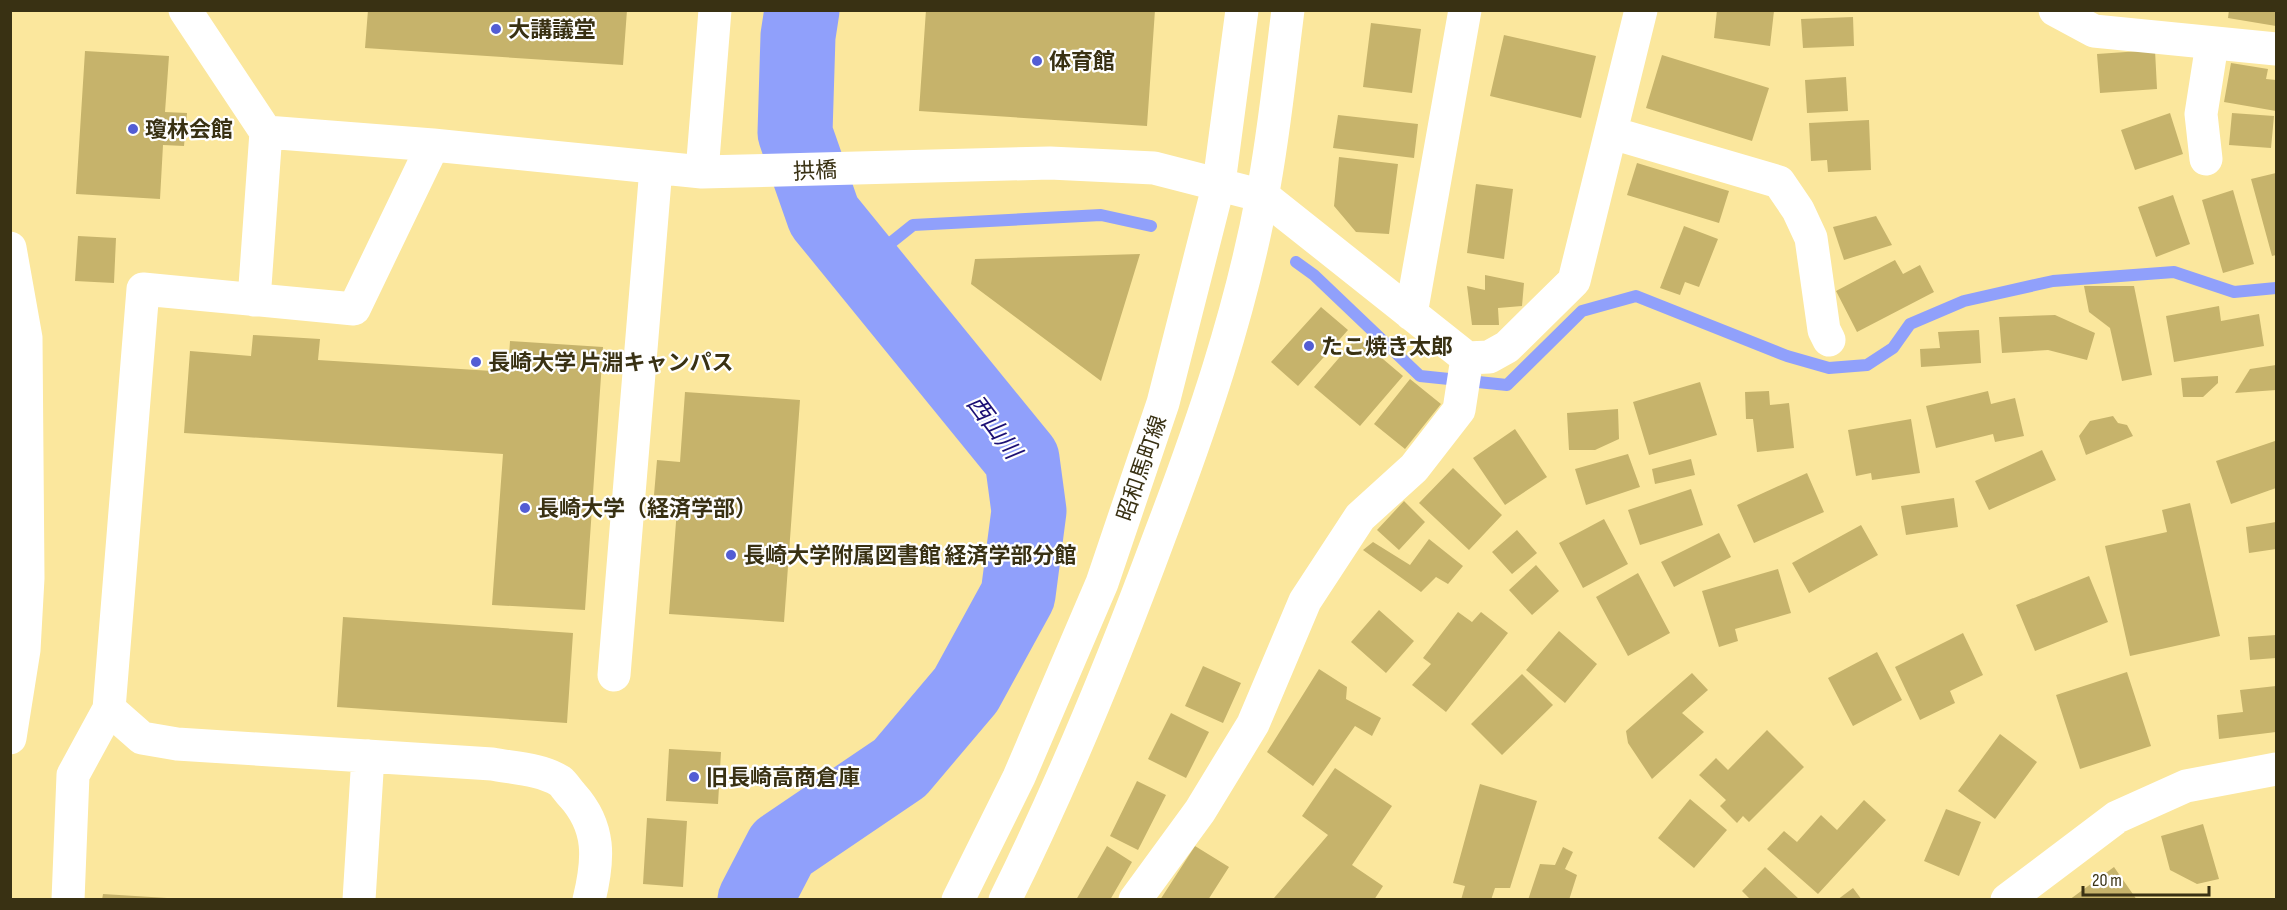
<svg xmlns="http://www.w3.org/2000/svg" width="2287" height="910" font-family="'Sofia Sans Condensed','Noto Sans JP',sans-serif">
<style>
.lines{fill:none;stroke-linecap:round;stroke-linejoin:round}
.stream{stroke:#90a0fb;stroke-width:12}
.river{stroke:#90a0fb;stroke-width:75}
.building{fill:#c6b36b}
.minor{stroke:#fff;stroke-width:33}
.major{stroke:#fff;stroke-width:33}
.poi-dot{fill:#535dd4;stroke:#fff;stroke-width:2}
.labels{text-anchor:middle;stroke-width:4.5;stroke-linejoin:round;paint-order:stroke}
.poi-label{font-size:22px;font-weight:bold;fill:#393113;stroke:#fff;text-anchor:start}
.street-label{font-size:22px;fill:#393113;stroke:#fff}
.water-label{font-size:24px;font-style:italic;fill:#1c1075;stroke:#fff}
</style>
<rect width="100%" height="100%" fill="#fbe79d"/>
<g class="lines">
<path class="stream" d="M1296,262L1314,275L1420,376L1507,385L1582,311L1636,296L1787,356L1829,368L1867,365L1893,348L1910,324L1964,301L2053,281L2174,272L2234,292L2276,288
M863,265L913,225L1101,215L1151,226"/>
<path class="river" d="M755,900L782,848L900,768L966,690L1018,595L1029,511L1022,459L824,216L795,133L798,36L802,10"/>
</g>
<path class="building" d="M368,10H627L623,65L365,48Z
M926,10H1155L1147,126L919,111Z
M1717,10L1774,11L1770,46L1714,38Z
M2229,10H2276V26L2228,18Z
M1853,17L1854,46L1803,48L1801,19Z
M1371,23L1421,29L1412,93L1363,87Z
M1504,35L1596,56L1581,118L1490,96Z
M2155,50L2157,89L2100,93L2097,54Z
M85,51L169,56L165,112L187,113L184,146L163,145L160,199L76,194Z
M1662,55L1769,88L1752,141L1646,108Z
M2231,63L2268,69L2266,79L2276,80V111L2224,102Z
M1846,77L1848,111L1807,113L1805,80Z
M2170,113L2183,154L2135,170L2121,130Z
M2232,113L2274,116L2271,148L2229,145Z
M1338,115L1418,124L1414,158L1333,148Z
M1869,120L1871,170L1828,172L1827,160L1811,161L1809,123Z
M1339,157L1398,164L1389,234L1356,232L1334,206Z
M1637,163L1729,191L1719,223L1627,195Z
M2276,173V255L2272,256L2251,179Z
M1476,184L1513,189L1504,259L1467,253Z
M2233,190L2254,264L2223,273L2202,200Z
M2173,195L2190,244L2156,257L2138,207Z
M1876,216L1892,245L1844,260L1833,227Z
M1684,226L1718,239L1699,287L1685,282L1680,295L1660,288Z
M78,236L116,238L114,283L75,281Z
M1140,254L1101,381L971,284L975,259Z
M1895,260L1903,274L1920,265L1934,292L1857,332L1836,291Z
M1485,275L1524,283L1522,306L1498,308L1499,325H1472L1467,286L1485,290Z
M2084,286H2134L2152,375L2122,381L2110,328L2089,312Z
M2219,306L2221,321L2259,314L2264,346L2174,362L2166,316Z
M1321,307L1348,330L1298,386L1271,362Z
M2055,315L2095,333L2087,360L2048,350L2002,353L1999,317Z
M1979,330L1981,363L1921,367L1920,349L1940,348L1938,332Z
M253,335L320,339L318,360L508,372L510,341L603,347L585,610L492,605L503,454L184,433L190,351L251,356Z
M1357,337L1403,376L1360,426L1314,387Z
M2276,365V390L2235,393L2250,369Z
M2218,376V383L2203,397H2183L2181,378Z
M1410,379L1441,404L1405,449L1374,424Z
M1700,382L1717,435L1649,455L1633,402Z
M1769,391L1770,405L1789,403L1794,448L1757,452L1753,419H1746L1745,392Z
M1988,391L1991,404L2015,398L2024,436L1995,442L1993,434L1936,448L1926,406Z
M685,392L800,400L784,622L669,614L678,496L654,495L657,460L680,462Z
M1618,409L1619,439L1595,450H1569L1567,413Z
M2113,416L2118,423L2127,425L2133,436L2086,455L2079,436L2090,421Z
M1911,419L1920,473L1872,480L1871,473L1856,476L1848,430Z
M1515,429L1547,477L1505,505L1473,458Z
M2275,441L2276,488L2231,504L2216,461Z
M2042,450L2056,480L1989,510L1975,481Z
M1628,454L1640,487L1586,505L1575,469Z
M1691,459L1695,475L1655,484L1652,469Z
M1453,468L1502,515L1469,550L1419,503Z
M1807,473L1824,512L1754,543L1737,505Z
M1691,489L1703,525L1640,545L1628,510Z
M1954,498L1958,527L1906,535L1901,506Z
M1404,501L1425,522L1399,550L1377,530Z
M2190,503L2220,636L2130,656L2105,546L2167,532L2162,510Z
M1604,519L1628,564L1583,588L1559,543Z
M2276,522V549L2249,553L2246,527Z
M1861,525L1878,555L1809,593L1792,563Z
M1517,530L1537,553L1512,574L1492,552Z
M1719,533L1731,557L1674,587L1661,562Z
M1429,539L1463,566L1448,584L1436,577L1421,592L1363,550L1373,542L1410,565Z
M1536,565L1559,591L1532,615L1509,590Z
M1778,569L1791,613L1735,629L1738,641L1719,647L1702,591Z
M1638,573L1670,633L1628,656L1596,597Z
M2089,576L2108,622L2035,651L2016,605Z
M1379,610L1414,641L1386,673L1351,642Z
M1458,612L1472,622L1481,612L1508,633L1446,712L1412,685L1431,664L1423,658Z
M343,617L573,633L567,723L337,707Z
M1559,631L1597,664L1565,703L1526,670Z
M1963,633L1983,675L1950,691L1955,703L1920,720L1895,667Z
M2276,635V658L2250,660L2248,637Z
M1877,652L1902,700L1853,726L1828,678Z
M1203,666L1241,683L1223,723L1185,706Z
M1319,669L1347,687L1346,699L1381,718L1372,736L1355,726L1313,786L1267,752Z
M2127,672L2151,746L2080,769L2056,695Z
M1692,673L1708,690L1682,713L1704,732L1652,779L1628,743L1626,731Z
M1522,674L1553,705L1502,755L1471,724Z
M2276,686V732L2219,739L2217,715L2243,712L2240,690Z
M1171,713L1209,732L1186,778L1148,759Z
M1767,730L1804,767L1749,822L1743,816L1737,823L1720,806L1726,800L1699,775L1716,758L1728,770Z
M2000,734L2037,762L1995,819L1958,791Z
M669,749L721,752L718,804L666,801Z
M1335,768L1392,806L1352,865L1383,886L1374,900H1276L1274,898L1328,835L1302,816Z
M1137,781L1166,795L1138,850L1110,836Z
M1480,784L1537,801L1510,888H1495L1491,900H1461L1465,886L1453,883Z
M1690,799L1727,830L1694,868L1658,838Z
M1864,800L1886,820L1818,894L1767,849L1784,831L1797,842L1821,815L1837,830Z
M1946,809L1981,822L1959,876L1924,861Z
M647,818L687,821L683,887L643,884Z
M2203,824L2219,879L2197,884L2170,870L2161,836Z
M1107,846L1132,862L1110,900H1076Z
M1195,846L1229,867L1208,900H1160Z
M1563,847L1573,852L1565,869L1577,875L1569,900H1528L1540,864L1555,865Z
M1765,867L1800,900H1751L1742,891Z
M2114,867L2137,900H2069Z
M1853,888L1862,900H1837Z
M103,894L167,898V900H102Z"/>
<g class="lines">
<path class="minor" d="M185,10L266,132L433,145L702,172L1050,163L1154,168L1263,196L1467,358L1489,357L1507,347L1574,281L1641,10
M2055,10L2094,31L2276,49
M1612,133L1779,182L1798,210L1811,238L1824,330L1829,340
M2206,159L2201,114L2212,44
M702,172L715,10
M10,248L26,338L28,578L24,650L10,738
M254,300L266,132
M1411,314L1465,10
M614,675L656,168
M109,709L142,738L177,744L492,764C513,768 541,769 560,781C564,784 568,791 572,795C601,827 599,859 589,900
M68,900L73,775L109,709L143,289L354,309L433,145
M359,900L368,756
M1135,900L1200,811L1253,724L1305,601L1360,517L1414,468L1459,410L1467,358
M2007,900L2117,817L2186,786L2276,769"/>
<path class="major" d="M958,900L1019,777L1102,583L1163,403L1219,183L1242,10
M1005,900C1064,781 1114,659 1160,535C1202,425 1240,314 1262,197C1274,136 1280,72 1288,10"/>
</g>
<g class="poi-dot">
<circle cx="496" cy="29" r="6"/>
<circle cx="1037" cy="61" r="6"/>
<circle cx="133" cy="129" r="6"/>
<circle cx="1309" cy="346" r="6"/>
<circle cx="476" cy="362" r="6"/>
<circle cx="525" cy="508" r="6"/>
<circle cx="731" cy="555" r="6"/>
<circle cx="694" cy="777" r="6"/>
</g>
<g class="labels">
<g class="poi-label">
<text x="508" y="37">大講議堂</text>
<text x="1049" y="69">体育館</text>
<text x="145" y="137">瓊林会館</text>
<text x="1321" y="354">たこ焼き太郎</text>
<text x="488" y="370">長崎大学 片淵キャンパス</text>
<text x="537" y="516">長崎大学（経済学部）</text>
<text x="743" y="563">長崎大学附属図書館 経済学部分館</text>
<text x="706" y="785">旧長崎高商倉庫</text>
</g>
<g class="street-label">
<text transform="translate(815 170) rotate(-3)" y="8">拱橋</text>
<text transform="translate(1141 468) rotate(-71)" y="8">昭和馬町線</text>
</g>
<g class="water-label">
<text transform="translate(994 427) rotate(53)" y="8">西山川</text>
</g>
</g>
<rect width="2287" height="910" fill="none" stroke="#393113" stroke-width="24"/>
<path d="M2083 886v9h126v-9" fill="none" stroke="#393113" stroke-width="3"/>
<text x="2092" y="886" font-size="18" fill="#393113" stroke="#ffffff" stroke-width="4.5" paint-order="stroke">20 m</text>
</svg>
